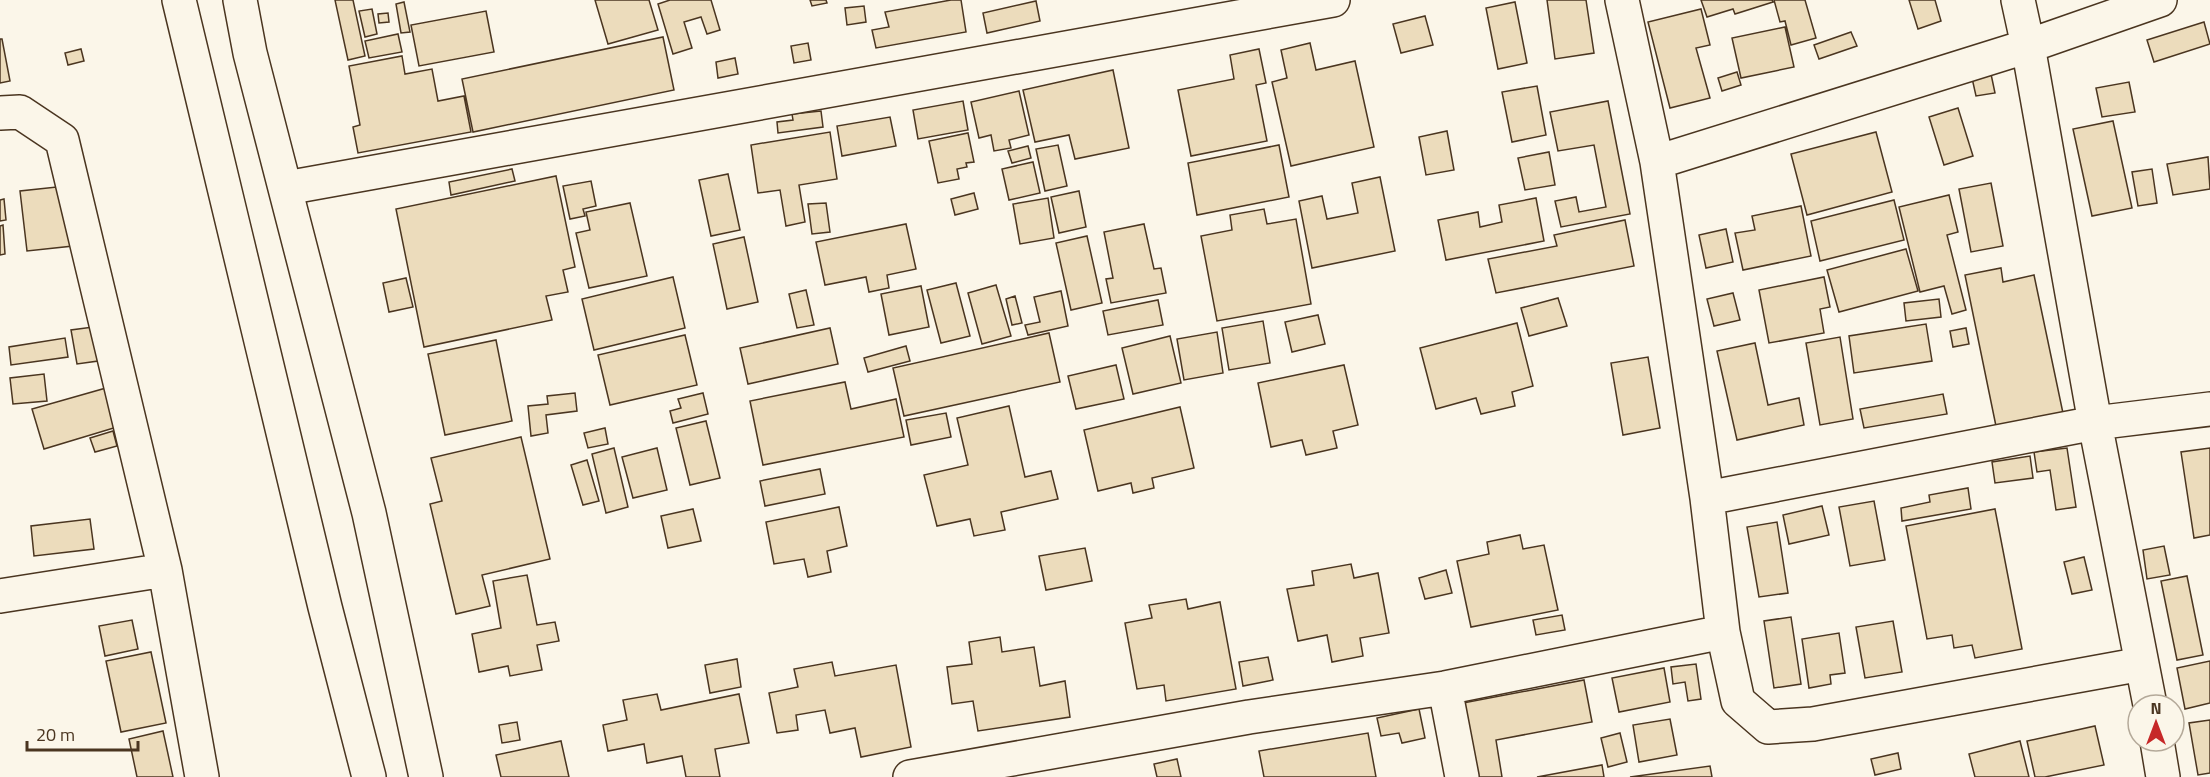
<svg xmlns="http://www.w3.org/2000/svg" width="2210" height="777" font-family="'Titillium Web',sans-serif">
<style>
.building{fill:#ecdcbc;stroke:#4a3520;stroke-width:1.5}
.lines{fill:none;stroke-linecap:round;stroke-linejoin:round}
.minor-casing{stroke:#4a3520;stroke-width:36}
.trunk-casing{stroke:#4a3520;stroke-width:36}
.minor{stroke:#fbf6e9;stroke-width:33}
.trunk{stroke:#fbf6e9;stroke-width:33}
</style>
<rect width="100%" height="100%" fill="#fbf6e9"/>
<path class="building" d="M335,0H353L365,56L348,60Z
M595,0H649L658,30L608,44Z
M670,0H711L720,30L707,34L701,17L684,22L692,48L673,54L658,4Z
M810,0H826L827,3L812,6Z
M951,0H961L966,32L876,48L872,30L889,27L885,12Z
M1547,0H1586L1594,53L1555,59Z
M1701,0H1772L1773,2L1735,14L1733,9L1707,17Z
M1774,0H1805L1816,38L1791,45L1785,21L1780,22Z
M1909,0H1935L1941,21L1918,29Z
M1036,1L1040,21L987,33L983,13Z
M404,2L410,32L401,33L396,4Z
M1515,2L1527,63L1498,69L1486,8Z
M864,6L866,22L847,25L845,8Z
M372,9L377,34L365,37L359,11Z
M1701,9L1710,45L1696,48L1710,98L1670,108L1648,22Z
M486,11L494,52L419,66L411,25Z
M388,13L389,22L379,23L378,14Z
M1425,16L1433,45L1401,53L1393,24Z
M2204,22L2210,44L2154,62L2147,40Z
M1785,27L1794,67L1741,78L1732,38Z
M1851,32L1857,46L1819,59L1814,45Z
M398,34L402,52L369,58L365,41Z
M663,37L674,90L473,132L462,79Z
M0,39H2L10,81L0,83Z
M808,43L811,60L794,63L791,46Z
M1310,43L1316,70L1355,61L1374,147L1291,166L1272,82L1287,78L1281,50Z
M81,49L84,61L68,65L65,53Z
M1259,49L1266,83L1256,85L1267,141L1191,156L1178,90L1234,79L1230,55Z
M402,56L405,74L432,69L438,101L464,96L471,132L358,153L353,127L360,125L349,66Z
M735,58L738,74L718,78L716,62Z
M1113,70L1129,148L1075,159L1069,135L1035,142L1023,90Z
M1737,72L1741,85L1722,91L1718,78Z
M1991,74L1995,93L1976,96L1972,78Z
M2129,82L2135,112L2102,117L2096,88Z
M1537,86L1546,135L1512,142L1502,92Z
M1019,91L1029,135L1009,140L1011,148L994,151L991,135L979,138L971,102Z
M963,101L968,130L918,139L913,110Z
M1608,101L1630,214L1561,227L1555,201L1576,197L1579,212L1606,207L1594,145L1558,151L1550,112Z
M1958,108L1973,156L1944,165L1929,117Z
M821,111L823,127L778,133L777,122L793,120L792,114Z
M890,117L896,146L842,156L837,126Z
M2113,121L2132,208L2092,216L2073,129Z
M1447,131L1454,170L1426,175L1419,137Z
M830,132L837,179L799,185L805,222L786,226L780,190L758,193L751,145Z
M1876,132L1892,192L1807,215L1791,154Z
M968,133L974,162L966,163L967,167L957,169L959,179L938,183L929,141Z
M1058,145L1067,186L1045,191L1036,149Z
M1279,145L1289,197L1197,215L1188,163Z
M1028,146L1031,158L1012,163L1008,151Z
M1549,152L1555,185L1525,190L1518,158Z
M2208,157L2210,189L2173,195L2167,164Z
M1033,162L1040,193L1009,200L1002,169Z
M512,169L515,181L451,195L449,182Z
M2152,169L2157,203L2138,206L2132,172Z
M728,174L740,230L711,236L699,180Z
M556,176L575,267L563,270L568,292L546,296L552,320L424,347L396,209Z
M1380,177L1395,251L1312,268L1299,201L1322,196L1327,219L1358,213L1352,183Z
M591,181L596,206L583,209L585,216L570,219L563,186Z
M1991,183L2003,246L1971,252L1959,189Z
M66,186L73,246L27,251L20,191Z
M1079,191L1086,227L1059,233L1051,197Z
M974,193L978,209L955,215L951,199Z
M1949,195L1958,232L1947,235L1966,310L1952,314L1944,286L1920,292L1899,207Z
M1048,198L1054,238L1020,244L1013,204Z
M1536,198L1544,241L1446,260L1438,220L1478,212L1480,227L1502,222L1499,205Z
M4,199L6,220L0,221V200Z
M1894,200L1904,240L1820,261L1811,221Z
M630,203L647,276L589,288L576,233L590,230L586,212Z
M826,203L830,232L812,234L808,204Z
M1801,206L1811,256L1743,270L1735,233L1755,230L1752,216Z
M1264,209L1267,224L1296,219L1311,304L1217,321L1201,236L1232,230L1230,215Z
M1625,220L1634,266L1496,293L1488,259L1557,246L1554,235Z
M906,224L916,269L887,275L889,288L869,292L866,277L825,285L816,242Z
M1144,224L1154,269L1161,268L1166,293L1111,303L1106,279L1113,278L1104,232Z
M3,225L5,254L0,255V226Z
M1726,229L1733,262L1706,268L1699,235Z
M1087,236L1102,303L1071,310L1056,243Z
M744,237L758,302L727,309L713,244Z
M1906,249L1918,291L1839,312L1827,270Z
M2001,268L2003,282L2034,275L2064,418L1997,431L1965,275Z
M673,277L685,328L594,350L582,299Z
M1824,277L1830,307L1820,309L1824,333L1769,343L1759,290Z
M406,278L413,307L389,312L383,283Z
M956,283L970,336L941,343L927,290Z
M996,285L1011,336L982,344L968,293Z
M921,286L929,327L889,335L881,294Z
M806,290L814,325L797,328L789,294Z
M1061,291L1068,326L1028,335L1025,325L1040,322L1034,297Z
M1733,293L1740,320L1714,326L1707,299Z
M1015,296L1022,323L1012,325L1006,299Z
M1558,298L1567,326L1529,336L1521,308Z
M1939,299L1941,317L1906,321L1904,303Z
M1158,300L1163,325L1108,335L1103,311Z
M1318,315L1325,344L1292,352L1285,322Z
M1263,321L1270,363L1229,370L1222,328Z
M1517,323L1533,386L1512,392L1515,406L1481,414L1476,398L1436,409L1420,348Z
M1926,324L1932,361L1854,373L1849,336Z
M93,327L98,361L77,364L71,330Z
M830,328L838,364L748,384L740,348Z
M1966,328L1969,344L1953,347L1950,331Z
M1217,332L1223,373L1184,380L1177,339Z
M1049,333L1060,382L904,416L893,368Z
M685,335L697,385L610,405L598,355Z
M1170,336L1181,383L1133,394L1122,348Z
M1840,337L1853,419L1820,425L1806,343Z
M65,338L68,357L11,365L9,347Z
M496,340L512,421L445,435L428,354Z
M1755,343L1768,405L1799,398L1804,425L1737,440L1717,351Z
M906,346L910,361L868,372L864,358Z
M1648,357L1660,428L1623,435L1611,363Z
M1116,365L1124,399L1076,409L1068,376Z
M1344,365L1358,425L1333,431L1337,448L1306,455L1302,440L1271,447L1258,383Z
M44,374L47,401L13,404L10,378Z
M845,382L851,409L896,399L904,437L763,465L750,401Z
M106,388L117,427L44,449L32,409Z
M575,393L577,411L546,415L548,433L531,436L528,406L548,404L547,396Z
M703,393L708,414L673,423L670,411L681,408L678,399Z
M1943,394L1947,414L1864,428L1860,409Z
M1009,406L1025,477L1051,471L1058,499L1001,512L1005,530L974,536L970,519L937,526L924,475L968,465L957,418Z
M1180,407L1194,468L1152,478L1154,488L1133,493L1131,483L1098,491L1084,430Z
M946,413L951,437L911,445L906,420Z
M706,421L720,478L690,485L676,428Z
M605,428L608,444L588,448L584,433Z
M113,431L117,446L95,452L90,438Z
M521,437L550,559L482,575L490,606L456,614L430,504L442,501L431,458Z
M614,448L628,507L606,513L592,454Z
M657,448L667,490L633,498L622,457Z
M2067,448L2076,507L2056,510L2050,470L2037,472L2034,452Z
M2210,448V535L2194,538L2181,452Z
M2030,456L2033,478L1995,483L1992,462Z
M587,460L599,501L583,505L571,465Z
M820,469L825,494L765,506L760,481Z
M1968,488L1971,509L1902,521L1901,508L1930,502L1929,495Z
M1874,501L1885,560L1850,566L1839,507Z
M1822,506L1829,535L1789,544L1783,515Z
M839,507L847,546L827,551L831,572L808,577L804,559L774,564L766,522Z
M693,509L701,541L668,548L661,516Z
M1995,509L2022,649L1975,658L1972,645L1954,648L1952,635L1927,639L1906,526Z
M90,519L94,549L34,556L31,526Z
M1777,522L1788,593L1759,597L1747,527Z
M1520,535L1523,549L1544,545L1558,610L1471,627L1457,561L1489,554L1487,542Z
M2164,546L2170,575L2147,579L2143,550Z
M1085,548L1092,581L1046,590L1039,556Z
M2084,557L2092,590L2072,594L2064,562Z
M1351,564L1354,578L1378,573L1389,633L1360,638L1363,656L1332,662L1327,635L1298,641L1287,589L1314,585L1312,571Z
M1446,570L1452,593L1425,599L1419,578Z
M527,575L537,625L555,622L559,641L537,645L542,670L510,676L508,666L479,672L472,634L501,628L493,581Z
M2187,576L2203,655L2177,660L2161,581Z
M1186,599L1188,609L1220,602L1236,689L1166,701L1164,685L1137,689L1125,623L1152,618L1149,605Z
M1562,615L1565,630L1536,635L1533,620Z
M1791,617L1801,684L1774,688L1764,621Z
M132,620L138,649L105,656L99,626Z
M1893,621L1902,672L1865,678L1856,627Z
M1839,633L1845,673L1830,675L1831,684L1809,688L1802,639Z
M1000,637L1002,652L1034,647L1040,686L1065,681L1070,717L978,731L973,701L952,704L947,667L972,664L969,642Z
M151,652L166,723L121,732L106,661Z
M1268,657L1273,680L1243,686L1239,662Z
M737,659L741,687L710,693L705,665Z
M2210,661V703L2185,709L2177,668Z
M832,662L835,676L896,665L911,747L861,757L855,728L830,733L825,710L796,715L798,730L777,733L769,693L798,687L794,669Z
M1696,664L1701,699L1688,701L1685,682L1673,684L1671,667Z
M1664,668L1670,702L1619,712L1612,678Z
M1584,680L1592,722L1496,740L1502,777H1477L1463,703Z
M657,694L661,710L739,694L749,743L715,749L720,777H686L682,756L647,763L644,744L608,751L603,725L627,720L623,700Z
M1419,709L1425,738L1402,743L1399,733L1381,736L1377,718Z
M1670,719L1677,755L1639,762L1633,725Z
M2210,720V773L2198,775L2189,723Z
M517,722L520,740L502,743L499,725Z
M2095,726L2104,765L2045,777H2035L2027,741Z
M163,731L173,777H137L129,739Z
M1368,733L1376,777H1264L1259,751Z
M1620,733L1627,762L1608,767L1601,738Z
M561,741L569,777H501L496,755Z
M2020,741L2029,777H1975L1969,754Z
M1898,753L1901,769L1875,775L1871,759Z
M1177,759L1181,777H1157L1154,764Z
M1602,765L1604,777H1537Z
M1710,766L1712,777H1630Z"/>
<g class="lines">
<defs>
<path id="minor" d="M1622,0L1657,162L1707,498L1723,632L1738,701L1768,727L1813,724L2142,664
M2018,0L2028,46L2095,423L2150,705
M0,113L20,112L62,140L165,570L202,777
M1657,162L2028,46L2160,0
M286,188L1333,0
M1707,498L2095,423L2210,409
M0,596L165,570
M1445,688L1462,777
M2157,741L2163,777
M910,777L1249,717L1445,688L1723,632"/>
<path id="trunk" d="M179,0L325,607L369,777
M240,0L250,53L369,513L426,777"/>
</defs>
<use href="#minor" class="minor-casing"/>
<use href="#trunk" class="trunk-casing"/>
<use href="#minor" class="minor"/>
<use href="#trunk" class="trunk"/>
</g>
<g transform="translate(2156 723)"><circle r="28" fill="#fbf6e9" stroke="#b4a999" stroke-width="1.5"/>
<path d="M0-4.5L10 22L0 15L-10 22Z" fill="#c62828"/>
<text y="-9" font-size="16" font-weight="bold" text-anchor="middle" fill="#4a3520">N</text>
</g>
<path d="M27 741v9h111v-9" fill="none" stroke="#4a3520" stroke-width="3"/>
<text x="36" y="741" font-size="18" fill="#4a3520" stroke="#fbf6e9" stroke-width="4.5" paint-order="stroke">20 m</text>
</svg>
